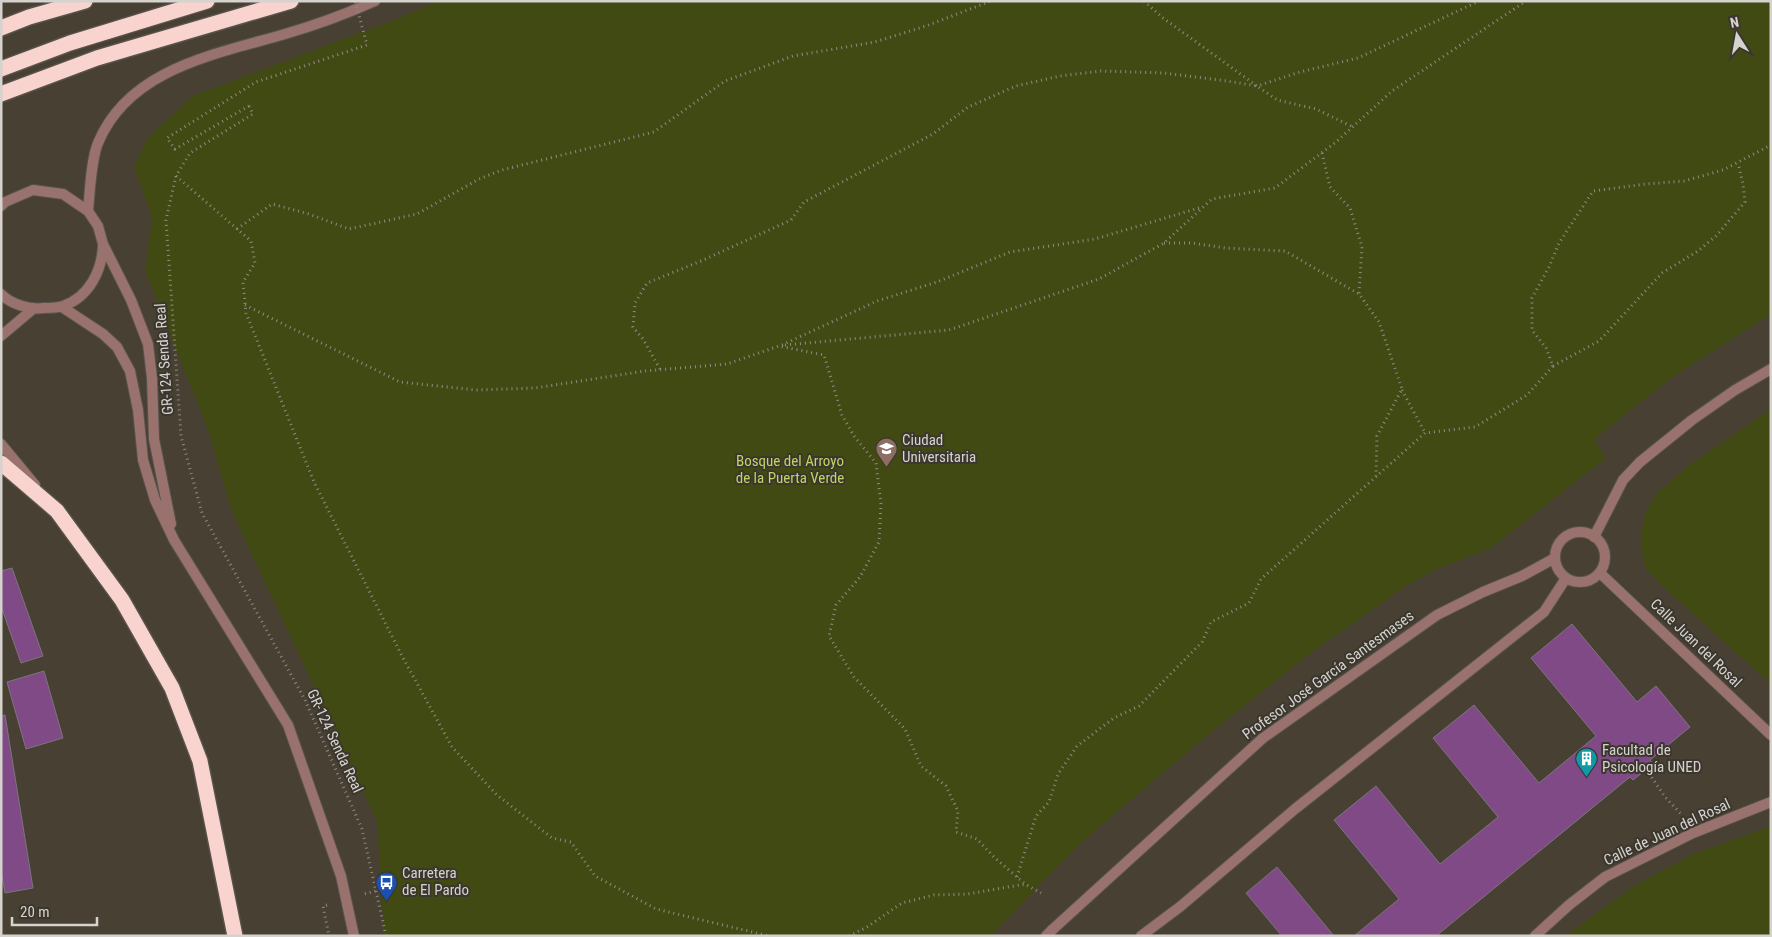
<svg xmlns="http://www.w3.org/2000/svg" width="1772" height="937" font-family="'Roboto Condensed',sans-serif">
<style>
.built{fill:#484032}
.green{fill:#424a13}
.building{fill:#7f4a86;stroke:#7c757d}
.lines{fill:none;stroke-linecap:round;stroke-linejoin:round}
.lane-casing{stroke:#57534c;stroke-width:12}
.street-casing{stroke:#57534c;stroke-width:12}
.highway-casing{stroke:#57534c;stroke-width:18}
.path{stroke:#8e8b84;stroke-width:3;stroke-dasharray:1 4;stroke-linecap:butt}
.lane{stroke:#99726d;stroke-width:10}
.street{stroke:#99726d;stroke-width:10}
.highway{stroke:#f9d3cd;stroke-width:15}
.path-bridge{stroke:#8e8b84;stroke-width:3;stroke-dasharray:1 4;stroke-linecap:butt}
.labels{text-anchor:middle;stroke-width:4;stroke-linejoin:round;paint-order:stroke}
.street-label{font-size:15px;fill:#d6d3ce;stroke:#3b372f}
.poi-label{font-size:15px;fill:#d6d3ce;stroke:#3b372f;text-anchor:start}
.park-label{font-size:15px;fill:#c1d464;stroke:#3b372f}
</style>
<rect width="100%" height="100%" fill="#3b372f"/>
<path class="built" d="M1,1H1771V936H1Z"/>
<path class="green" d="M439,1H1771V314L1674,376L1594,439L1606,458L1491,548L1439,568L1409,584L1312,652L1210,733L1077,846L991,936H384L377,821L233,514L207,427L145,271L152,217L134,167L148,138L192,96L399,18Z
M1771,409V684L1659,583L1646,569L1642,552L1641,532L1645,514L1656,494L1692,463Z
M1771,826V936H1565L1631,888L1691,855Z"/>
<path class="building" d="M12,568L43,656L21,663L1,606V571Z
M1572,624L1637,702L1656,686L1690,727L1650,760L1653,764L1633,780L1630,777L1436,936H1354L1399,899L1334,820L1376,786L1440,864L1498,817L1433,738L1474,705L1539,783L1596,736L1531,658Z
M44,671L63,738L26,749L7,682Z
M5,715L33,888L5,893L1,871V716Z
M1277,867L1334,936H1282L1246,893Z"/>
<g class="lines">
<defs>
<path id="lane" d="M1046,936L1052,930"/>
<path id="street" d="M1,206L5,202L33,190L63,194L88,211L98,226L103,244L131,300L148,344L152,378L154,439L171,524
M88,211C90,191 91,160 98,143C129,68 217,54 285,34C316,25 346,14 375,1
M1,294C11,304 29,310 44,308C50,308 57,308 63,306C89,297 102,271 103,245
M62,307L103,334L117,347L130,371L138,410L143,460L155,500L174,540L288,725L341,876L354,936
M1,336L33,309
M1,444L35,485
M1555 557a25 25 0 1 1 50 0a25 25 0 1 1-50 0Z
M1594,537L1623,480L1640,462L1692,420L1735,390L1771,369
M1600,573L1771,735
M1052,930L1263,738L1437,615L1483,592L1522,576L1555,558
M1141,936L1181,906L1295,809L1544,612L1566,578
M1535,936L1569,905L1605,877L1693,833L1771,802"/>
<path id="highway" d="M1,28L29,17L85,1
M1,69L70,43L207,1
M1,94L97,58L291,1
M1,463L57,511L122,600L172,688L200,761L235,936"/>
</defs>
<use href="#lane" class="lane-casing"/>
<use href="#street" class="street-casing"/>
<use href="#highway" class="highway-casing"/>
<path class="path" d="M1144,1L1163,18L1257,86L1300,72L1358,58L1479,1
M249,106L253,114L190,153L176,176L166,220L181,436L202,513L305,700L362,829L376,891L364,894
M1322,153L1330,187L1350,208L1362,247L1359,294
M176,176L251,241L255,263L243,282L246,313L314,482L402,656L452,747L497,795L552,838L571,842L595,876L656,909L769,936
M237,229L272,204L309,214L349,229L417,214L479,179L502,170L654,132L725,81L793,56L875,42L926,26L991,1
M1164,243H1192L1226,248L1285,251L1359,294L1379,322L1402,389L1377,436L1376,476
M245,305L400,382L476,390L535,388L645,371L727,364L779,346L824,355L842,415L854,436L876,463L881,504L879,542L860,577L836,605L829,636L854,677L905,729L921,766L946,786L958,811L956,832L977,839L995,858L1025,884
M782,345L877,301L937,282L1010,252L1095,239L1202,207
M785,345L949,330L1099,279L1164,243L1212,199L1275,188L1336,142L1392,91L1526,1
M1553,366L1599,341L1662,273L1698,251L1716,236L1745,202L1743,184L1738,163
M660,369L643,339L633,327L635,303L647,283L701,261L791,220L804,202L933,134L968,107L1016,86L1060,76L1101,71L1164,73L1227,81L1257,86L1277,100L1316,109L1353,127
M1402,390L1425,433
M1646,769L1665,797L1681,814
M1017,877L1036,816L1049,802L1058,774L1077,746L1114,718L1139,706L1202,642L1211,622L1249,603L1261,579L1425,433L1475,427L1527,395L1553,366L1546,348L1532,330V298L1549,267L1559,243L1593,191L1646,184L1684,181L1723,170L1771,145
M376,891L386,936
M327,905L323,906L329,936
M849,936L867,927L902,903L934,895L968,894L1025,884L1041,893"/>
<use href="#lane" class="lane"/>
<use href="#street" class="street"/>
<use href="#highway" class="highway"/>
<path class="path-bridge" d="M249,106L175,149L167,138L256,82L367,45L355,1"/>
</g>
<defs>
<symbol id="university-pin" viewBox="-11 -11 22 30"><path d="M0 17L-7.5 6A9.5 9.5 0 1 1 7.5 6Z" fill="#8d6e63" stroke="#3b372f"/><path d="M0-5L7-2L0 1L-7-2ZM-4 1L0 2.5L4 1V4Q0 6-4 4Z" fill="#fff"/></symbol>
<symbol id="building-pin" viewBox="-11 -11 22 30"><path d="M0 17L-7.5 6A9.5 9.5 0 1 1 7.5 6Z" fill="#0f9aa8" stroke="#3b372f"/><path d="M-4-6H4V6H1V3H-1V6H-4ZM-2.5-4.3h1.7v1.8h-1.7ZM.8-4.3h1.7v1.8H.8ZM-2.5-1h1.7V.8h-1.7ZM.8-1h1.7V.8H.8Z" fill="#fff"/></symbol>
<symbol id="bus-pin" viewBox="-11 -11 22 30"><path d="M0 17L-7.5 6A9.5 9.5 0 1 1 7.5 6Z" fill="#1a4fb4" stroke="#3b372f"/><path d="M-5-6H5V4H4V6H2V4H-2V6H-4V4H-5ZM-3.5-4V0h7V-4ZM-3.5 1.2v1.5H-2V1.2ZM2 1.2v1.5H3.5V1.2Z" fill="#fff"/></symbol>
</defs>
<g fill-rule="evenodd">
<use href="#university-pin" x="874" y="436" width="25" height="34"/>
<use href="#building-pin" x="1574" y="746" width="25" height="34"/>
<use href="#bus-pin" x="374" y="870" width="25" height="34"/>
</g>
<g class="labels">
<g class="street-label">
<text transform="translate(164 359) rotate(-94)" y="5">GR-124 Senda Real</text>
<text transform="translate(1696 643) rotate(44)" y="5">Calle Juan del Rosal</text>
<text transform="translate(1328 675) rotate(-36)" y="5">Profesor José García Santesmases</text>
<text transform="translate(335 741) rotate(65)" y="5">GR-124 Senda Real</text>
<text transform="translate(1667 832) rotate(-25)" y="5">Calle de Juan del Rosal</text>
</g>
<g class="poi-label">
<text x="902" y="445">Ciudad<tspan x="902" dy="17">Universitaria</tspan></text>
<text x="1602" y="755">Facultad de<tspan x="1602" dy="17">Psicología UNED</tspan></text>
<text x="402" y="878">Carretera<tspan x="402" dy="17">de El Pardo</tspan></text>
</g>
<g class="park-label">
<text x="790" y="466">Bosque del Arroyo<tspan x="790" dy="17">de la Puerta Verde</tspan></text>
</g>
</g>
<rect width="1772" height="937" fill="none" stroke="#d6d3ce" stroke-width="5"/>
<g transform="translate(1737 35) rotate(349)" stroke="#3b372f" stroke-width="4" paint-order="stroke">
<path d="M0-4L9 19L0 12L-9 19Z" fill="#d6d3ce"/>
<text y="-8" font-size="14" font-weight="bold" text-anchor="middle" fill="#d6d3ce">N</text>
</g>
<path d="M12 917v8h85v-8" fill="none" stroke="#d6d3ce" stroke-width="2.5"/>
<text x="20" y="917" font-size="15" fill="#d6d3ce" stroke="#3b372f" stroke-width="4" paint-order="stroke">20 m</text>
</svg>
